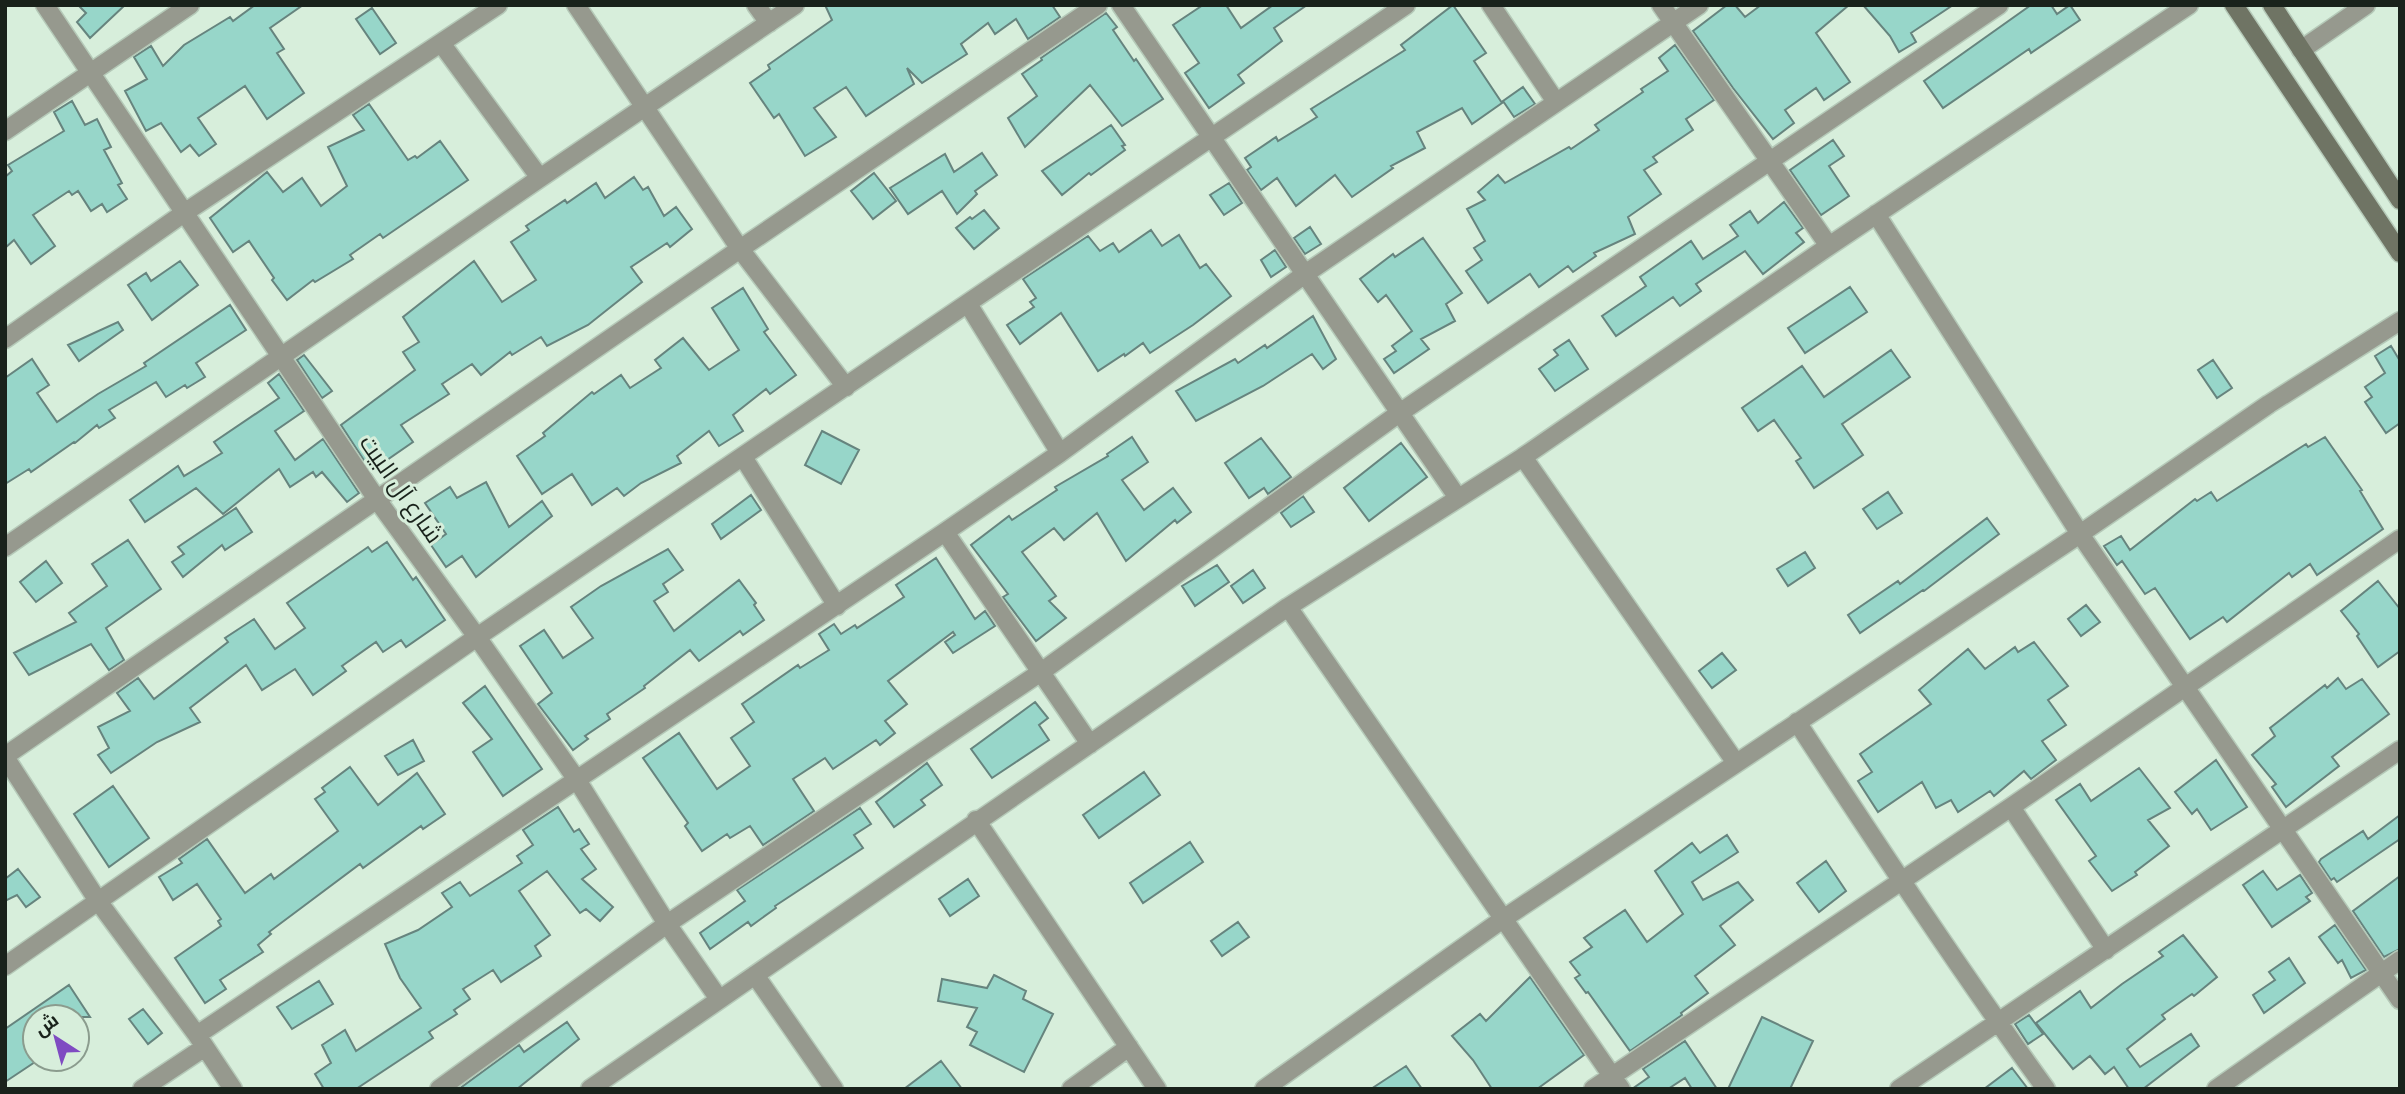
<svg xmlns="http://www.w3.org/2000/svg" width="2405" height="1094" font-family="Literata,Cairo,serif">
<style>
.building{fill:#97d6c9;stroke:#66847e;stroke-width:2}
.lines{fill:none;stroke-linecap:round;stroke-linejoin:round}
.street-casing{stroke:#b5c9b8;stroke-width:21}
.secondary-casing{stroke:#b5c9b8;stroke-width:21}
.street{stroke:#96998e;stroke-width:18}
.secondary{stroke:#6f7464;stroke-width:18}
.labels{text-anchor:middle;stroke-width:6;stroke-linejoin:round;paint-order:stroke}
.street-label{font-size:24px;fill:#19221b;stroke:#d7eedb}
</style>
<rect width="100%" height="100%" fill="#d7eedb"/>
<path class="building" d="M78,5H125L90,38L77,22L86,13Z
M255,5H303L270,28L284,49L277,53L304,93L267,119L245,86L198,118L216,144L199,156L190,145L181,152L161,123L146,131L125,91L147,79L134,57L151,46L163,66L184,45L230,17L233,21Z
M825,5H1052L1060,17L1028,39L1016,19L995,34L988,23L961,44L967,54L922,83L907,68L914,84L866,116L846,87L814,108L836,137L805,156L779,114L774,118L750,83L770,69L768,65L832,20Z
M1203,5H1226L1241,28L1273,5H1307L1274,28L1282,41L1238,75L1244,83L1209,108L1185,73L1199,63L1173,25Z
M1453,5L1486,53L1474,61L1502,103L1472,124L1462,108L1417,132L1425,148L1391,166L1393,168L1352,197L1335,175L1296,206L1277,178L1261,190L1247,170L1251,167L1245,158L1276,137L1278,141L1317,117L1311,109L1405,50L1401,45Z
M1727,5H1735L1745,17L1761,5H1849L1816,33L1850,82L1824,100L1816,88L1785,110L1794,123L1773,139L1733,88L1693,31Z
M1863,5H1953L1911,33L1916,42L1899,52L1890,36Z
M2031,5H2051L2057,14L2070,5L2080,20L2031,53L2029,49L1943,108L1924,81Z
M372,8L396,43L380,54L356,19Z
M1106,13L1117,27L1113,30L1134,61L1136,59L1163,99L1122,126L1090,85L1025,147L1008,118L1037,96L1022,74L1042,60L1041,58Z
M1675,45L1714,100L1686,119L1693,130L1653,157L1657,162L1644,170L1661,194L1628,217L1635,234L1594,253L1596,256L1573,272L1568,266L1539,287L1530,274L1488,303L1466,271L1482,260L1474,248L1485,241L1467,209L1485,200L1478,192L1498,175L1505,183L1569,147L1571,149L1599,130L1595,125L1643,92L1641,89L1668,71L1659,58Z
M1523,87L1535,104L1514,117L1503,101Z
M72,101L85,125L97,119L111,147L104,150L122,183L118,185L127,199L107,212L102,204L91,211L78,191L72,195L69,191L33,215L55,246L31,264L14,240L5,248V177L12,171L8,165L64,131L54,112Z
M369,104L408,160L415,156L417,158L440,141L468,180L383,238L380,234L350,255L353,259L315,282L313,280L287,300L272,280L274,278L249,241L233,252L210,218L267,172L283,192L302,178L321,206L347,186L328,147L364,130L353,115Z
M1111,125L1125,145L1122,146L1125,150L1091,175L1089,173L1062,195L1042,171Z
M1833,140L1844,156L1829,166L1849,196L1821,215L1790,170Z
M982,153L997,175L975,191L977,194L957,214L942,191L908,214L890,188L945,154L954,172Z
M874,173L896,201L873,219L851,191Z
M634,177L643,190L648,187L664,216L676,207L692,229L670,247L667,243L631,267L642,282L588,325L547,346L541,337L512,355L510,352L481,375L472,364L442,384L449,394L401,425L413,442L371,471L341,425L415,370L403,352L419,342L403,317L474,261L502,302L536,280L511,242L529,230L526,226L565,200L567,203L596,183L605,198Z
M1229,183L1242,203L1224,215L1210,195Z
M1784,202L1803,228L1796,233L1804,242L1763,274L1745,251L1696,284L1701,291L1680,306L1673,297L1616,336L1602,316L1646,286L1640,277L1691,241L1703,259L1738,236L1730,225L1750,211L1758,223Z
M984,210L999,228L974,249L956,228L970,217L972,219Z
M1310,227L1321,244L1305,254L1294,238Z
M1151,230L1162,246L1179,235L1200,268L1206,264L1231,296L1193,325L1150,353L1143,343L1125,356L1124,354L1098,371L1061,313L1020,344L1007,325L1034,307L1030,302L1036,298L1023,279L1088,236L1100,251L1113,243L1119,252Z
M1423,238L1462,293L1446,304L1455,321L1421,339L1429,349L1394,373L1384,359L1396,351L1392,346L1412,331L1386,295L1378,302L1360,279L1393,254L1395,257Z
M1275,250L1286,267L1271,277L1261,260Z
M180,261L198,285L152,320L128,285L146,273L151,281Z
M1850,287L1867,312L1805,353L1788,328Z
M743,288L768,329L764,332L796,375L770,394L766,389L733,415L743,431L719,446L709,431L677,456L681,463L641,483L624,496L617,488L592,505L572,474L542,494L517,456L545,436L543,433L592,392L594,394L621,375L630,388L661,368L655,360L683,338L709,370L739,350L712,308Z
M230,305L246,330L196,363L205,377L187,388L185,385L166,397L156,382L109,410L115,418L99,428L97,425L75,443L74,442L31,472L29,469L5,484V378L32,359L49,385L37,393L57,422L98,394L146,366L144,363Z
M1313,316L1336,359L1323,369L1312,354L1263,386L1196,421L1176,391L1235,359L1238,363L1265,345L1267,348Z
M118,322L123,330L79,361L68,345Z
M1569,340L1588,369L1555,391L1539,369L1558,355L1554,350Z
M2391,346L2400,361V423L2386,433L2365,402L2372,397L2365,387L2385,373L2375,356Z
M1891,350L1910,377L1842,424L1863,455L1814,488L1796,461L1801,458L1774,420L1758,431L1742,408L1802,366L1824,397Z
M304,355L332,391L322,398L297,360Z
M2213,360L2232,388L2217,398L2198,370Z
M279,374L304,411L275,431L295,460L323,439L359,493L347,502L322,472L316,477L313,472L290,487L279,469L223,514L196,488L145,522L130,500L178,466L184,476L222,453L214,442L279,398L268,383Z
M822,431L859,450L841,484L805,465Z
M1132,437L1148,462L1122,480L1144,510L1173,488L1191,512L1177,523L1175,520L1126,561L1097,513L1064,540L1054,528L1022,552L1056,596L1049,601L1066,618L1036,641L1003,597L1008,594L971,545L1009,516L1012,520L1057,490L1055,487L1108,456L1107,454Z
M2325,437L2362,490L2360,491L2383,529L2317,575L2310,564L2292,577L2289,573L2227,622L2223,617L2190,639L2155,588L2145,594L2122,561L2117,565L2104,546L2121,536L2130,550L2195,499L2197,501L2211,492L2217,501L2306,444L2308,447Z
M1261,438L1291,477L1268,494L1264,488L1249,498L1225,463Z
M1401,443L1427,477L1369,521L1344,488Z
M486,482L509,527L542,501L552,516L476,577L462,556L446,567L431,545L446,534L425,503L450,487L457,498Z
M1888,492L1902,513L1877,529L1863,509Z
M751,495L761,510L721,539L712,524Z
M1303,496L1314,512L1291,527L1281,513Z
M236,508L252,532L225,550L222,545L183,577L172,562L184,554L178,547Z
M1987,518L1999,534L1924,591L1923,590L1860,633L1848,615L1898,581L1900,584Z
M128,540L161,589L106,628L124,660L109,670L91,644L29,675L14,653L76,622L69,613L107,586L92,564Z
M387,542L413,580L416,577L445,620L406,647L401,640L383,652L376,642L342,666L346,671L313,695L295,669L262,690L246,665L190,708L200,722L157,742L111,773L98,755L109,748L98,727L130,711L117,693L138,678L154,699L228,642L225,638L254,619L275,649L305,628L287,603L368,547L372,552Z
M668,549L683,570L663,584L668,592L654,601L674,631L739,580L756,603L754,605L764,620L743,635L740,631L699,661L690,650L644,686L645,688L607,714L610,719L585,736L588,739L573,750L538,704L552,693L520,646L544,630L563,658L593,638L571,607L601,586Z
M1805,552L1815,568L1788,586L1777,569Z
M936,558L975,619L985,611L995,626L953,653L945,642L955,635L953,632L888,681L907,704L885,721L895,733L880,745L876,740L833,769L825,758L793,779L814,811L763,845L750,826L730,838L727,834L702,851L685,826L688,823L643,758L679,733L717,789L750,766L731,738L754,722L742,704L798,665L800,668L829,650L819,634L834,624L841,634L855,625L857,628L904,597L896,585Z
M46,561L62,583L36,602L20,582Z
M1217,565L1229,582L1195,606L1182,586Z
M1253,570L1265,588L1243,603L1231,586Z
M2378,581L2400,609V651L2378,667L2357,636L2359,634L2341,611Z
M2086,605L2100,622L2081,636L2068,619Z
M2034,642L2068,686L2048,700L2066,725L2042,741L2056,760L2031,779L2024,771L1994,796L1990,791L1958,812L1951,800L1936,808L1922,782L1878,812L1858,781L1872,772L1860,754L1931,704L1919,690L1968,649L1985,669L2015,647L2018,652Z
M1722,653L1736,670L1712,688L1699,671Z
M2338,678L2346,689L2362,679L2389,714L2332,757L2339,766L2286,807L2272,787L2276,784L2252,755L2275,736L2270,728L2325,685L2327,688Z
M485,686L542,769L503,796L473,752L492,739L463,703Z
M1035,702L1048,718L1039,725L1049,740L992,778L971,749Z
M413,740L424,761L398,775L385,756Z
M2216,760L2247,807L2211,830L2197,809L2192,814L2175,792Z
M927,763L942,785L921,800L925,805L894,827L876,802Z
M350,767L378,805L417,773L445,814L423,829L421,826L363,868L360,864L269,932L271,934L258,945L263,952L220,980L226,989L205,1003L175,958L221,926L218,921L221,919L197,884L173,900L159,877L182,863L179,859L207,839L245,893L271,874L274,879L338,831L315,799L325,792L322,788Z
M2139,768L2170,808L2148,820L2169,846L2135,872L2137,875L2112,891L2089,861L2096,856L2056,800L2080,784L2091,801Z
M1144,772L1160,795L1099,838L1083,815Z
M113,786L149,838L109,867L74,814Z
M558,807L574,832L579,829L589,844L581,849L596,869L582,879L613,907L600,921L586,909L580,913L547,871L519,891L550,935L535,946L541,956L501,982L493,970L463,989L470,999L454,1010L457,1014L429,1032L433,1038L356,1089H324L315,1074L331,1063L322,1045L345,1030L356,1051L421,1008L400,978L385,944L418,930L452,907L442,893L460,882L470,896L522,863L517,856L533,845L523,830Z
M860,808L871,824L854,835L863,848L775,906L776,908L751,926L748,922L710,949L700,933L745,901L737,890Z
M2400,815V839L2337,882L2334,878L2331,880L2319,862L2321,859L2363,831L2368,839Z
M1727,835L1738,852L1692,882L1703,900L1738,882L1753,900L1720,926L1735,945L1695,976L1708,993L1681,1013L1682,1015L1630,1051L1588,992L1586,993L1575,978L1580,975L1570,962L1592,947L1584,938L1625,910L1647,942L1683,914L1655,871L1692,843L1700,853Z
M1190,842L1203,862L1143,903L1130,883Z
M1826,861L1846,891L1819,912L1797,883Z
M18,869L40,897L26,907L17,895L5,901V879Z
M2263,871L2277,890L2300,875L2312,893L2306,897L2310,901L2272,927L2243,885Z
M2400,876V949L2384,957L2353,911Z
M968,879L979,896L950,916L939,899Z
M1238,922L1249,937L1222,956L1211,941Z
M2335,925L2366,970L2351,978L2342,960L2338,963L2319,937Z
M2183,935L2217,977L2194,996L2192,994L2162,1015L2165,1019L2127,1049L2140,1067L2191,1034L2199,1046L2143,1089H2129L2114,1067L2105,1074L2090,1056L2073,1069L2036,1023L2080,991L2091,1008L2122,984L2163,956L2159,952Z
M2289,958L2305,983L2264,1013L2253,995L2275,980L2269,972Z
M994,975L1026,991L1023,999L1053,1014L1024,1072L970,1045L977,1032L967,1027L977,1008L938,1001L942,979L987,988Z
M1530,977L1584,1055L1537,1089H1492L1473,1060L1452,1036L1480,1014L1486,1021Z
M319,981L333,1004L292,1029L277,1007Z
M69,985L90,1017H35V1062L5,1082V1029Z
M143,1009L162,1033L148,1044L129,1019Z
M2029,1015L2043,1034L2028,1044L2015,1024Z
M1762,1017L1813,1041L1790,1089H1728Z
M567,1022L579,1039L517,1089H459L519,1045L524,1052Z
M1685,1041L1717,1089H1692L1685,1078L1668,1089H1632L1649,1077L1643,1069Z
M941,1061L962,1089H904Z
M1406,1066L1422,1089H1371Z
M2012,1068L2028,1089H1984Z"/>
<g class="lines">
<defs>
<path id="street" d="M45,5L378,501L477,637L577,780L667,924L719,999
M576,5L740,249L846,387
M756,5L769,23
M1121,5L1458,498
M1491,5L1556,102
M1661,5L1829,246
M441,43L540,178
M2301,50L2366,5
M5,131L190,5
M1876,214L2080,534L2400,1000
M968,304L1060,453
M5,339L184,213L498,5
M743,457L837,606
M1523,457L1736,763
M945,532L1090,744
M5,547L540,178L795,5
M1288,607L1621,1089
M1797,722C1878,846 1959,969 2046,1089
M5,756L740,249L1098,5
M5,757L98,901L197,1035L233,1089
M2011,807L2106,950
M976,820L1157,1089
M5,966L477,637L1406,5
M755,975L834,1089
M197,1035L945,532L1060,453L1305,274L1699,5
M142,1089L205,1047
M439,1089L667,924L1041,672L1398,414L1999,5
M590,1089L1288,607L1523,457L1829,246L2189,5
M1071,1089L1129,1047
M1264,1089L1503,919L2080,534L2269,404L2400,321
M1593,1089L2011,807L2400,539
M1899,1089L2400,750
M2216,1089L2400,960"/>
<path id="secondary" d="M2234,5L2400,253
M2272,5L2400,200"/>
</defs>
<use href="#street" class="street-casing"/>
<use href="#secondary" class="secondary-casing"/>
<use href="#street" class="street"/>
<use href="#secondary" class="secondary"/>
</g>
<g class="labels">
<g class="street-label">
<text transform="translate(401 489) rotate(55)" y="8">شارع آل البيت</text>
</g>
</g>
<rect width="2405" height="1094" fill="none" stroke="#19221b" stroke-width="14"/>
<g transform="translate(56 1038) rotate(324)"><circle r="33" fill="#d7eedb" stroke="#8b9c8e" stroke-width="2"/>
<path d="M0-5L12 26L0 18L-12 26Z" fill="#7f4bc2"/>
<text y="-10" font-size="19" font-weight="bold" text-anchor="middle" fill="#19221b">ش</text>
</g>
</svg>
